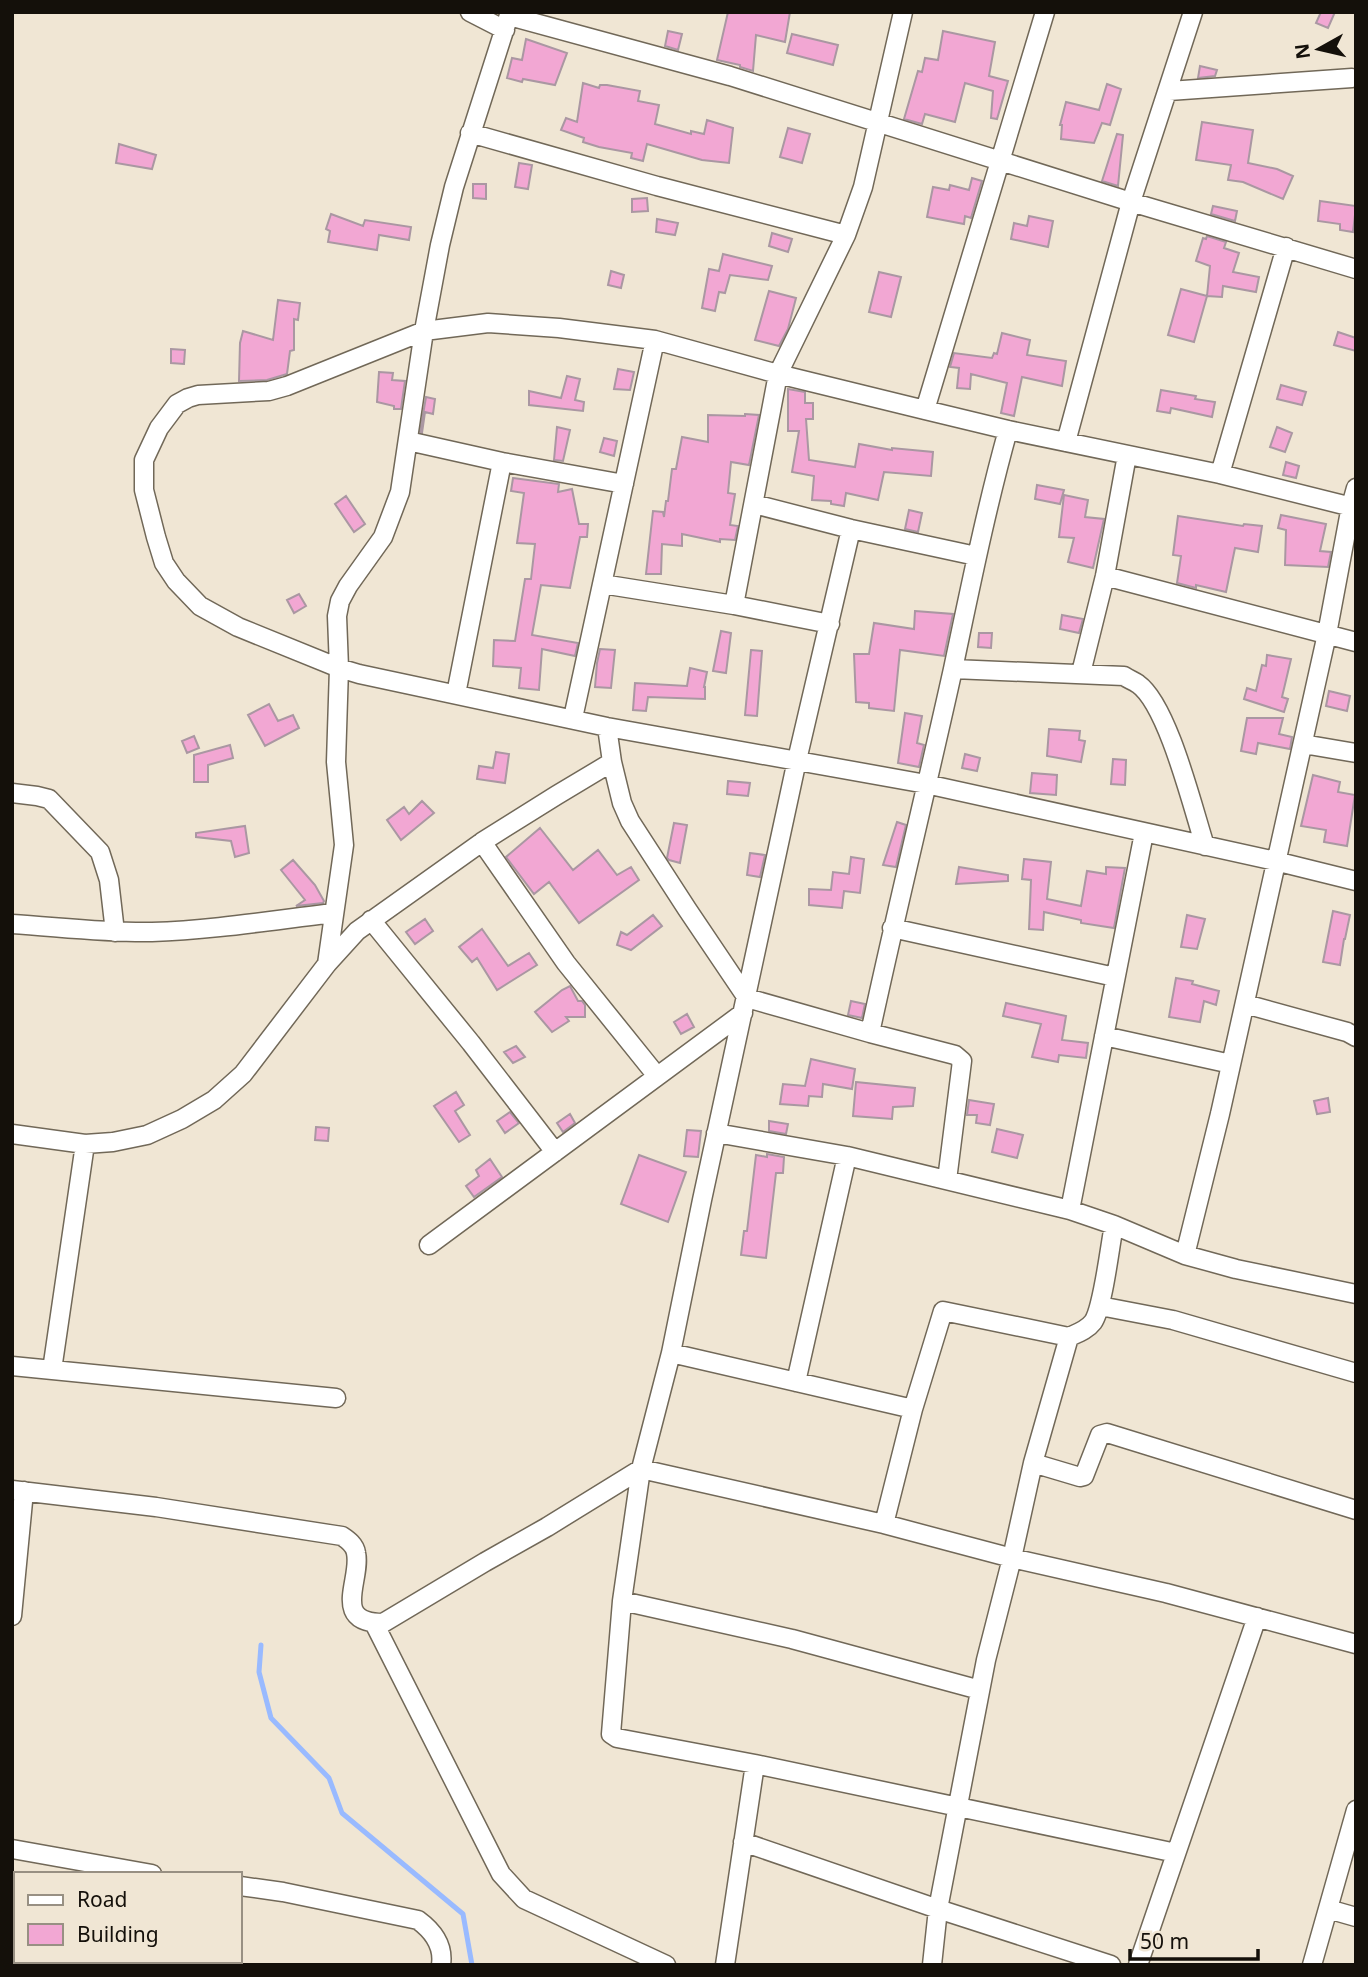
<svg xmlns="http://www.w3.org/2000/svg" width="1368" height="1977" font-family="'Noto Sans',sans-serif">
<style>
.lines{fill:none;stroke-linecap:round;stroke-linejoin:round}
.stream{stroke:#99baff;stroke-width:5}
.building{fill:#f2a7d3;stroke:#aa97a2;stroke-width:2}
.street-casing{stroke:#716858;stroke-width:21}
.street{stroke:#fff;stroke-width:18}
</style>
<rect width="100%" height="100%" fill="#f0e6d4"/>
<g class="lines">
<path class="stream" d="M261,1645L259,1672L271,1718L329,1778L342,1813L463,1914L472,1965"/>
</g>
<path class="building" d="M728,12H790L785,42L756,35L753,71L740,67V65L717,60Z
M1321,12H1335L1328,28L1316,23Z
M668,31L682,34L678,50L665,46Z
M943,31L995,42L989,76L1008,81L997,119L991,118L993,91L965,83L955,122L925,114L922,124L904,119L918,71L922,72L925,58L938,60Z
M792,34L838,45L833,65L787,53Z
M526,39L567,53L555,85L523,79L522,82L507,78L512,58L522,60Z
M1200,66L1217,70L1215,76L1198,78Z
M583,83L599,88L600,85H607L640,91L638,101L659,105L655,124L691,134V131L704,134L707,120L733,128L729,163L702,160L647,144L643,161L631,158L632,153L599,147L583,142L584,138L561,130L566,118L577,122Z
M1107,84L1121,89L1110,125L1102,123L1094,143L1061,139L1062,125H1060L1066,102L1099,110Z
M1202,122L1253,130L1248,163L1277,169L1293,176L1283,199L1243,182L1228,180L1231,165L1196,160Z
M788,128L810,134L802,163L780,157Z
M1117,134L1123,135L1118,186L1102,181Z
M119,144L156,155L152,169L116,163Z
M519,163L532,165L528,189L515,187Z
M972,178L982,181L971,218L965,216L964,224L927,217L933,187L949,190L950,185L969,190Z
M473,184H486V199L473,198Z
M647,198L648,211L632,212V199Z
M1320,201L1356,206L1353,232L1340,230V224L1318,221Z
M1213,206L1237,211L1235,221L1211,214Z
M331,214L363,226L365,220L411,227L409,240L379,235L377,250L328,242L330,231L326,229Z
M1029,216L1053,221L1048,247L1011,239L1014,223L1027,226Z
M657,219L678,223L675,235L656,232Z
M772,233L792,239L788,252L769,246Z
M1207,236L1226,242L1224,248L1239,253L1233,272L1259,277L1256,292L1223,286L1222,297L1207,296L1210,266L1196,261L1203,238L1206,239Z
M723,254L772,266L768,280L730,275L725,293L719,292L715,311L702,308L709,269L719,271Z
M611,271L624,275L621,288L608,285Z
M879,272L901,277L891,317L869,312Z
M1181,289L1207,296L1194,342L1168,335Z
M769,291L796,298L788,329L779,346L755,340Z
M278,300L300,303L298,320L294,319V350L290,351L287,374L267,380L239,381L240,343L243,331L273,340Z
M1338,332L1356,338V351L1334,345Z
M1002,333L1030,340L1027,355L1066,361L1062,386L1022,377L1014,416L1001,413L1007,383L971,374L970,389L957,388L959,368L950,367L954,353L992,358L994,353L997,354Z
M171,349L185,350L184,364L171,363Z
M618,369L634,372L630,390L614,389Z
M379,372L393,373L392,380L405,381L401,409H394V406L377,402Z
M567,376L580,379L575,400L584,402L583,411L529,405V391L561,398Z
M1281,385L1306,392L1302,405L1277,399Z
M788,389L805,392V403H813V419H806L809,460L855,467L859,444L892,450V448L933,452L931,476L884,472L878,500L846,493L844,506L831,504V501L812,500L814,476L792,472L799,431H788Z
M1161,390L1196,396L1195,399L1215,402L1212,417L1171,408L1170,413L1157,411Z
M426,397L435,399L433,414L425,412L422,433L420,432Z
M745,414L759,415L749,465L731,462L728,493L735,494L730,525L738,526L735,540L720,539V542L682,534V546L662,544L661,574H646L653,511L663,512L664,517L666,501H668L672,469H676L682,437L708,442V415L745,416Z
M557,427L570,430L563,461L554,460Z
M1277,427L1292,433L1285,452L1270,447Z
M604,438L617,441L614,456L600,452Z
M1286,462L1299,466L1296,478L1283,475Z
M513,478L559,484L558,492L572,489L579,524H588L587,537H580L570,588L541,585L532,635L578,643L575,656L542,649L539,690L519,688L521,668L493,666L494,640L515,641L525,579H531L535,544L517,543L524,493L511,491Z
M1037,485L1064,490L1060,504L1035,499Z
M1064,495L1088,500L1085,517L1104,519L1093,568L1068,562L1074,538L1059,537Z
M346,496L365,524L354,532L335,504Z
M909,510L922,513L918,532L905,529Z
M1281,515L1326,524L1320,551L1331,552L1328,567L1285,565L1286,530L1278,528Z
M1178,516L1243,526L1244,524L1262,526L1258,552L1235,548L1226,592L1196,585V588L1177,583L1181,556L1173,555Z
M299,594L306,606L294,613L287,600Z
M915,611L953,614L944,656L900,650L894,711L869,708V703L856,702L854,654H869L874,623L914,629Z
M1062,615L1083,619L1079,633L1060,629Z
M721,631L731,633L726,673L713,671Z
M979,633H992L991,648L978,647Z
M600,649L615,650L611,688L595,687L597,663Z
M751,650L762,651L757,716L745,715Z
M1267,655L1291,659L1282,697L1288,699L1284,712L1244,699L1247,688L1256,691L1262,665L1266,666Z
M690,668L707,672L704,687H705V699L648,697L646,711L633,710L635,683L687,686Z
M1329,691L1350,696L1347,711L1326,706Z
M269,704L278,721L293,715L299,728L265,746L248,715Z
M905,713L922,716L917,743L924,745L919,767L898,763Z
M1247,718H1283L1279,734L1292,737L1290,749L1258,743L1256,754L1241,751Z
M1049,729L1080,731L1079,740L1085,741L1081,762L1047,756Z
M194,736L199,748L187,753L182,741Z
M230,745L233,758L208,765V782H194V755Z
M496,752L509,754L505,783L477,779L479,766L493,768Z
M965,754L980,758L977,771L962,768Z
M1113,759L1126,760L1125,785L1111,784Z
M1032,773L1057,775L1056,795L1030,793Z
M1313,775L1340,782L1338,792L1355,795L1347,846L1324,842L1326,830L1301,826Z
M728,781L750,783L748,796L727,794Z
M422,801L434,813L401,840L387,820L404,807L409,814Z
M897,822L906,825L896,867L883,865Z
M674,823L687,825L680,863L669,860L667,858Z
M245,826L249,853L235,857L231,841L196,837V833Z
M540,828L573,870L598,850L617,875L631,867L639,880L579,923L549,882L534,894L506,857Z
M750,853L765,855L760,877L747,875Z
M851,857L864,859L860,893L844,891L842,908L809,905V889L831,890L833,872L849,874Z
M1024,859L1051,862L1047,899L1081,906L1087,871L1106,874V867L1125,868L1114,928L1081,923V920L1044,912L1043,930L1029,929L1031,880L1022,879Z
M293,860L315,885L324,901L323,903L296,906L305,900L281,870Z
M959,867L1008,875V881L956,884Z
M1333,911L1350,915L1345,939H1344L1340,965L1323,962Z
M653,915L662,926L631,950L617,945L621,932L627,935Z
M1187,915L1205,919L1197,949L1181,947Z
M425,919L433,931L415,944L406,932Z
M482,929L508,966L529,953L537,965L497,990L477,958L472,962L459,947Z
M1176,978L1193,981L1192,984L1219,991L1216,1005L1204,1001L1200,1022L1169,1017Z
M570,986L578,1001H582L585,1005V1017H566L569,1021L552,1032L535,1012L562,990Z
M851,1001L865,1004L862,1018L848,1015Z
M1006,1003L1066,1016L1062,1040L1088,1043L1086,1058L1059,1055L1058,1062L1032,1057L1041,1024L1003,1016Z
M687,1014L694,1027L681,1034L674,1022Z
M516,1046L525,1057L513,1063L504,1052Z
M811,1059L855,1069L852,1089L823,1084L822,1097L809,1096L808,1106L780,1104L783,1084L805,1086Z
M856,1082L915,1088L913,1106L893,1107L892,1119L853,1116Z
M456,1092L464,1105L455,1111L470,1135L459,1142L434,1106Z
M1328,1098L1330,1112L1317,1114L1314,1101Z
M969,1100L994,1104L990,1125L976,1123L977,1115H967Z
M510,1112L519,1123L505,1133L497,1121Z
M570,1114L575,1123L563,1132L557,1123Z
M769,1121L788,1124L786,1134L769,1131Z
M316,1127L329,1128L328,1141L315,1140Z
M997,1129L1023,1135L1017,1158L992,1152Z
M687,1130L701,1131L698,1157L684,1156Z
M767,1154L784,1157L783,1173H776L766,1258L741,1255L744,1231H747L756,1155L767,1157Z
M639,1155L686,1172L668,1222L621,1204Z
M490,1159L502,1177L474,1197L466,1186L479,1176L476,1170Z"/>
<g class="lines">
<defs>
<path id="street" d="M470,12L505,30
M509,16L730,76L1131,202L1356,269
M1169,91L1352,78
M470,133L657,186L846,235
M925,410L1045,12
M408,441L502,462
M1066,442L1131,202L1193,12
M1220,474L1286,247
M754,504L851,529L976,556
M1356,508L1220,474L1008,430L925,410L778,374L655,340L559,328L488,323L424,331L287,386L269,391L198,395L188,398L177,404L159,428L144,460V490L156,537L164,563L176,581L200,606L238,627L339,668L359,674L607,727L926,784L1275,861L1356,881
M1105,576L1356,642
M602,584L734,605L830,624
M734,605L778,374L846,235L863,187L903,12
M953,669L1124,676C1128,679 1134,681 1138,684C1168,705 1193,809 1205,846
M1081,673L1105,576L1127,455
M456,694L502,462L624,484
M573,718L655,340
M607,727L612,762L622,803L630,821L687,909L747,998L870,1033L955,1055L962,1061L947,1180
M1303,744L1356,753
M12,793L37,796L49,799L100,852L109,880L115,932
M482,842L566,963L657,1076
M371,920L471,1043L555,1152
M12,924C59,927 105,933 152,932C213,930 274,920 334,913
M892,928L1115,977
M327,964L344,845L336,762L339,668L337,616L340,601L348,586L383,537L400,492L424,331L440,245L454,187L510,12
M1245,1004L1347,1032L1356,1037
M870,1033C896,912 926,791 953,669C970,589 986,509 1008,430
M1104,1036L1231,1064
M716,1133L847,1156L1070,1210L1114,1225L1185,1255L1236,1269L1356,1294
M12,1134L85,1144L113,1142L147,1135L182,1119L214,1100L243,1074L327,964L357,931L482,842L557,795L612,762
M1070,1210L1144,833
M429,1245L743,1013
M1185,1255L1220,1114L1327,634L1351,506L1356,488
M1100,1306L1173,1320L1356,1373
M671,1353L913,1409
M12,1366L336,1398
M52,1370L85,1144
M796,1382L847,1156
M1033,1463L1080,1477L1084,1476L1100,1435L1107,1433L1356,1510
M12,1490L156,1507L342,1536C348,1540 355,1545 356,1553C362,1579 330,1623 383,1623L485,1562L547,1527L641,1469L884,1524L1012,1558L1166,1593L1356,1644
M884,1524L913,1409L943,1311L1069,1337
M622,1601L792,1639L980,1690
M12,1616L24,1491
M374,1623L501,1874L524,1899L666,1965
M755,1764L1176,1853
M743,1842L938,1909L1111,1965
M12,1849L152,1874
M240,1886L283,1892L418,1920C433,1931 444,1945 441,1965
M1328,1909L1356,1917
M155,1965L156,1961
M725,1965L755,1764L617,1738L611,1734L622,1601L641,1469L671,1353L702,1200L797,760L851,529
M932,1965L938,1909L986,1660L1012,1558L1033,1463L1069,1337C1078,1333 1087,1330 1093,1322C1103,1308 1110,1245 1114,1225
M1138,1965L1257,1617
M1312,1965L1356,1810"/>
</defs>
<use href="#street" class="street-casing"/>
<use href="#street" class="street"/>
</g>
<rect width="1368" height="1977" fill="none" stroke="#14100a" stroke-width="28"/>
<rect x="14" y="1872" width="228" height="91" fill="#f0e6d4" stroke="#989083" stroke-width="2"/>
<rect x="28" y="1895" width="35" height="10" fill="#ffffff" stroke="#989083" stroke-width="2"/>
<text x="77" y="1907" font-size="21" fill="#14100a">Road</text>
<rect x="28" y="1924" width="35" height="21" fill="#f2a7d3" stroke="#989083" stroke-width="2"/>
<text x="77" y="1942" font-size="21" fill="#14100a">Building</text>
<g transform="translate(1319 49) rotate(262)" stroke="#f0e6d4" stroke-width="5" paint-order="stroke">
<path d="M0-5L12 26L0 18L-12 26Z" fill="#14100a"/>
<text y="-10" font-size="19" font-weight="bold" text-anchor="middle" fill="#14100a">N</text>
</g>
<path d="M1130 1949v10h128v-10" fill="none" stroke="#14100a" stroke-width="3.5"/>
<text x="1140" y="1949" font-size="21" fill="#14100a" stroke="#f0e6d4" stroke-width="5" paint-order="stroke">50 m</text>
</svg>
